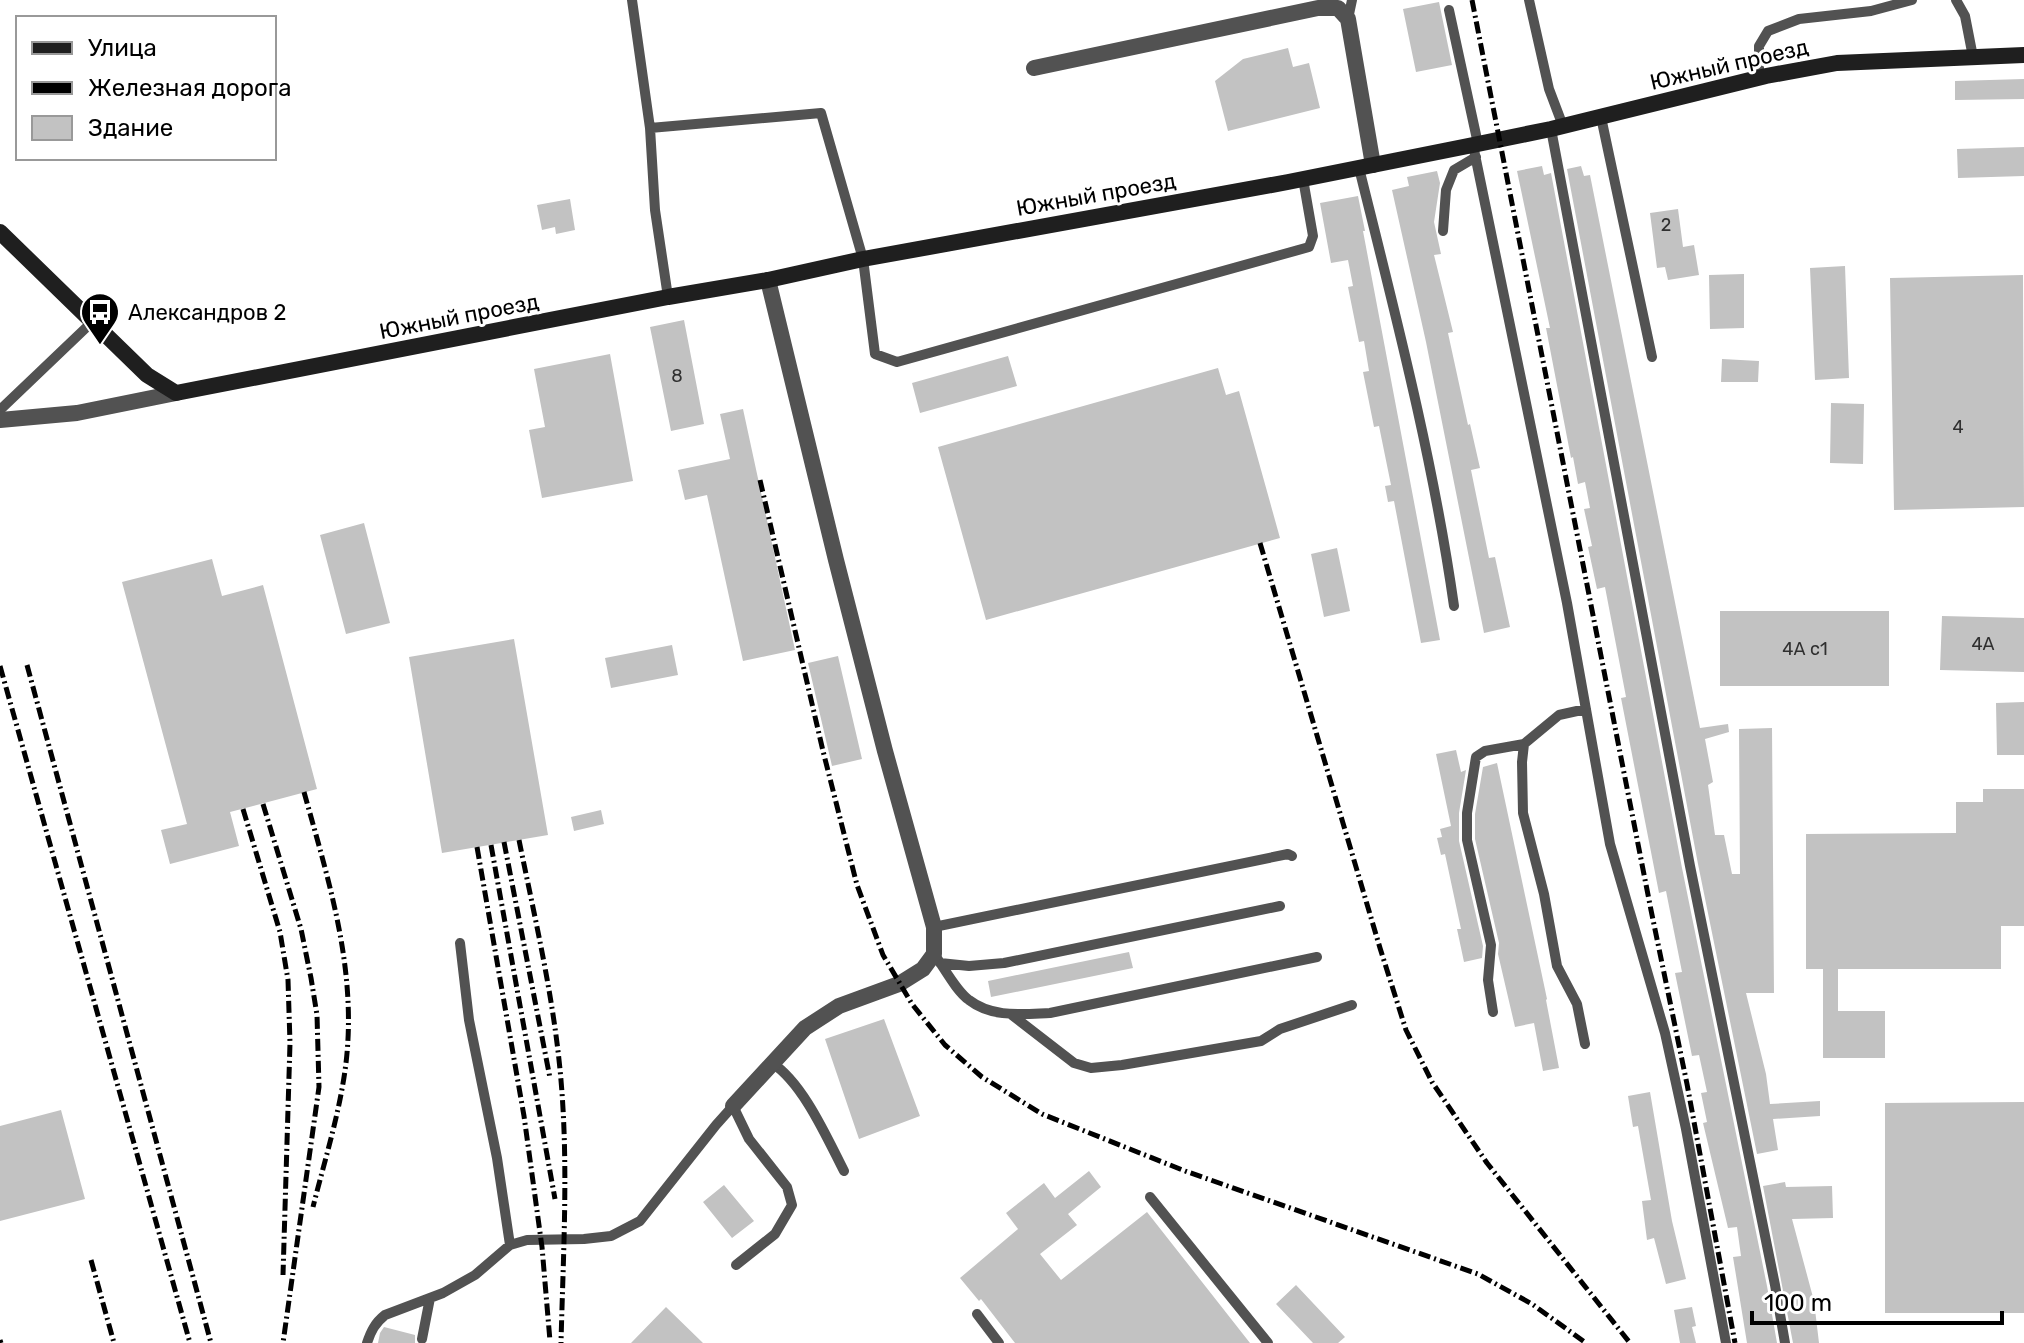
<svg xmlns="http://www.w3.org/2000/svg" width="2024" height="1343" font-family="Rubik,sans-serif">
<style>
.building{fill:#c2c2c2}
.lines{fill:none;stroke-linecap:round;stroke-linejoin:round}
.lane{stroke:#525252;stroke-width:10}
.street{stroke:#525252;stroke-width:16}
.secondary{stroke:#1f1f1f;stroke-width:16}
.rail{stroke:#000;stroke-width:5;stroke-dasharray:12 4 2 4;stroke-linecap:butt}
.labels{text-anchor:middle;stroke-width:6;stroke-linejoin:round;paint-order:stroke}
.number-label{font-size:18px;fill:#303030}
.street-label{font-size:22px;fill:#000;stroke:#fff}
.poi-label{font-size:22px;fill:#000;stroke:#fff;text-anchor:start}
</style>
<rect width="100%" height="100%" fill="#fff"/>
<path class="building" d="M1439,2L1452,65L1416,72L1403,9Z
M1288,48L1293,67L1309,63L1320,108L1228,131L1215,81L1243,59Z
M2024,79V99L1955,100V81Z
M2024,147V176L1958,178L1957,149Z
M1542,166L1544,175L1551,173L1682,868L1767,1286L1777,1343H1747L1733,1257L1741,1256L1737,1227L1728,1228L1703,1123L1707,1122L1701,1093L1707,1092L1699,1055L1692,1056L1675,973L1682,972L1666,891L1659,893L1621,698L1626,697L1605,587L1597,589L1588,547L1592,546L1584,509L1590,508L1585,482L1578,484L1573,457L1571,458L1546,328H1550L1517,171Z
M1581,166L1584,176L1590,175L1700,728L1728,724L1729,732L1705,739L1713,782L1708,785L1715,835H1724L1732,874H1740L1739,729L1772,728L1774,993H1746L1766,1074L1770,1104L1820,1101V1116L1773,1119L1778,1150L1757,1154L1698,864L1567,169Z
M1437,171L1440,183L1434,222L1441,254L1434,255L1453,332L1448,333L1468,425L1470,424L1480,468L1471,470L1489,558L1495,557L1510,627L1484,633L1426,342L1392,190L1409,186L1407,177Z
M1358,196L1365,231H1363L1440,640L1421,643L1394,501L1388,502L1385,486L1391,485L1379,426L1374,427L1363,372L1369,371L1364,341L1359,342L1348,287L1353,286L1348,260L1331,263L1320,203Z
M570,199L575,230L556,234L555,227L542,230L537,205Z
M1678,209L1683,247L1694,245L1699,275L1668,280L1665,267L1657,268L1650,213Z
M1845,266L1849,378L1815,380L1810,268Z
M1744,274V328L1710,329L1709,275Z
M2023,275L2024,507L1894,510L1890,278Z
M684,320L704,424L671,431L650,327Z
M610,354L633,481L542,498L529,430L545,427L534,369Z
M1008,356L1017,386L920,413L912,383Z
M1722,359L1759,361L1758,382H1721Z
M1218,368L1226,395L1239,391L1280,538L986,620L938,447Z
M1831,403L1864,404L1863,464L1830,463Z
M743,409L795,650L743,661L707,495L685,500L678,470L730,459L720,414Z
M364,523L390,623L346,634L320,535Z
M1337,548L1350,611L1324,617L1311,554Z
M212,559L222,596L263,585L317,789L230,812L239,846L170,864L161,830L187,824L122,582Z
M1720,611H1889V686H1720Z
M1942,616L2024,618V672L1940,670Z
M514,639L548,835L442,853L409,657Z
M672,645L678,675L611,688L605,658Z
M838,656L862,759L832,766L808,663Z
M2024,702V755H1997L1996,703Z
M1456,750L1461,772L1466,770L1459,813V841L1483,946L1482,958L1464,962L1457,929H1461L1445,854L1441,855L1437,838L1442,837L1440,829L1451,826L1436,754Z
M1497,763L1547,999L1546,1000L1559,1068L1543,1071L1534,1023L1515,1027L1498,954L1499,943L1475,839V814L1483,767Z
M1983,789H2024V926H2001V969H1838V1011H1885V1058H1823V969H1806V834L1956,833V802H1983Z
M601,810L604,824L574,831L571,817Z
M1129,952L1133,968L991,997L988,981Z
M884,1019L920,1116L859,1139L825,1039Z
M1650,1092L1672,1221L1686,1279L1666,1284L1654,1238L1647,1240L1642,1201L1651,1200L1638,1126L1633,1127L1628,1096Z
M2024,1102V1313H1885V1103Z
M61,1110L85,1199L0,1221V1126Z
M1089,1171L1101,1187L1068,1214L1077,1225L1040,1254L1061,1280L1147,1212L1250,1343H1015L981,1299L979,1301L960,1278L1018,1229L1006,1213L1044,1183L1055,1198Z
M1785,1182L1786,1187L1832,1186L1833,1218L1792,1219L1814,1301L1819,1343H1793L1763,1186Z
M724,1185L754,1221L732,1238L703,1202Z
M1296,1285L1345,1337L1338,1343H1313L1276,1304Z
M666,1307L703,1343H631Z
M1692,1307L1696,1326L1692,1327L1696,1343H1680L1674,1310Z
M384,1327L415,1335V1343H378L380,1333Z"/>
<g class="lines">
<path class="lane" d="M632,0L650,128L655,210L668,297
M1529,0L1549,89L1563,126
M1956,0L1965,16L1973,57
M1449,10L1478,144
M1348,19L1352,0
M1759,78V46L1768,31L1799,19L1871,11L1912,0
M1601,117L1652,357
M650,128L821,113L863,259L875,354L897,362L1309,247L1313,236L1303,179
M1551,129L1690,866L1775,1285L1785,1343
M1473,145L1567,603L1610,844L1665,1033L1686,1129L1726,1343
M1359,168C1395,313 1433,458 1454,606
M1443,231L1446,190L1454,170L1476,157
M0,410L91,323
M934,927L1288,854L1292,856
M460,943L469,1020L497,1158L510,1245
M934,954C944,967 956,991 969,1000C992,1018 1022,1014 1050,1013L1317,957
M940,963L969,966L1004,963L1280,906
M1493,1012L1488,980L1491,945L1467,840V813L1476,757L1485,751L1524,744
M1012,1015L1074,1063L1091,1068L1122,1065L1261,1041L1280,1029L1352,1005
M1585,1044L1577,1004L1557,966L1544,894L1523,813L1522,762L1524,744L1559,715L1586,709
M772,1063C803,1083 827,1138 844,1171
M1150,1197L1268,1343
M977,1314L999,1343
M422,1339L430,1298
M367,1343C371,1331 375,1323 385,1315L443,1293L475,1275L510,1245L527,1240L584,1239L611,1236L640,1221L716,1125L733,1106L749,1139L787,1187L792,1205L775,1234L736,1265"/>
<path class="street" d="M1034,68L1318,8H1338L1348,19L1373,165
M0,420L77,413L176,393
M733,1106L805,1028L839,1006L899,984L923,969L934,954V927L885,751L836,560L768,280"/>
<path class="secondary" d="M0,232L147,375L176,393L668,297L768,280L863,259L1288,182L1473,145L1551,129L1766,76L1837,63L2024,55"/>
<path class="rail" d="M1472,0L1651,910L1687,1084L1735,1343
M760,480L823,751L857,885L883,955L912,1004L945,1045L982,1077L1042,1114L1185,1171L1478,1274L1532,1304L1586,1343
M1260,543L1380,948L1406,1030L1432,1082L1487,1163L1630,1343
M27,665L211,1343
M0,666L190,1343
M304,792C329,882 357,969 346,1063C340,1112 325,1159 313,1207
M263,804L301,929L311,978L317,1015L319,1087L283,1343
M243,809L280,932L288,980L290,1043L283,1275
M519,840C536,924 556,1007 562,1093C568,1175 563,1261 561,1343
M504,842L550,1078
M491,845L555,1199
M477,847L524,1116L542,1247L550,1341
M91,1260L114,1343
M0,1340L1,1343"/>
</g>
<defs>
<symbol id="bus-pin" viewBox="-11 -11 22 30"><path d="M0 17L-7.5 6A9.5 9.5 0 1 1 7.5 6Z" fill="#000" stroke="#fff"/><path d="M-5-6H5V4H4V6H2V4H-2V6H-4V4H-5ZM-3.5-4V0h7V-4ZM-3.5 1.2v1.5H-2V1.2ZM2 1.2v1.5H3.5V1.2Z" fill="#fff"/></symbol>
</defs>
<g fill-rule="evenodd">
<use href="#bus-pin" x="78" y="290" width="44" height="60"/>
</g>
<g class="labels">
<g class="number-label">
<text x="1666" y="231">2</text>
<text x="677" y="382">8</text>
<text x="1958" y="433">4</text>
<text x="1983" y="650">4А</text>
<text x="1805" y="655">4А с1</text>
</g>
<g class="street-label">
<text transform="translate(1729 64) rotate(-13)" y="8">Южный проезд</text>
<text transform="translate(1096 194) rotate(-10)" y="8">Южный проезд</text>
<text transform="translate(459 316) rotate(-11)" y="8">Южный проезд</text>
</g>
<g class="poi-label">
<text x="128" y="320">Александров 2</text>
</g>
</g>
<rect x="16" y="16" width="260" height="144" fill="#ffffff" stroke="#999999" stroke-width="2"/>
<rect x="32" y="42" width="40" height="12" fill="#1f1f1f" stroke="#999999" stroke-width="2"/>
<text x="88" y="56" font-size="24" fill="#000000">Улица</text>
<rect x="32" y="82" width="40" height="12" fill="#000000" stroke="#999999" stroke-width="2"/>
<text x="88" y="96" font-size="24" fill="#000000">Железная дорога</text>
<rect x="32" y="116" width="40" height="24" fill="#c2c2c2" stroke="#999999" stroke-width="2"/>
<text x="88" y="136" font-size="24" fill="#000000">Здание</text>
<path d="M1752 1311v12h250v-12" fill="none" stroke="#000000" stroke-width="4"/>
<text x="1764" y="1311" font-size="24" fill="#000000" stroke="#ffffff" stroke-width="6" paint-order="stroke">100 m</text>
</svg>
